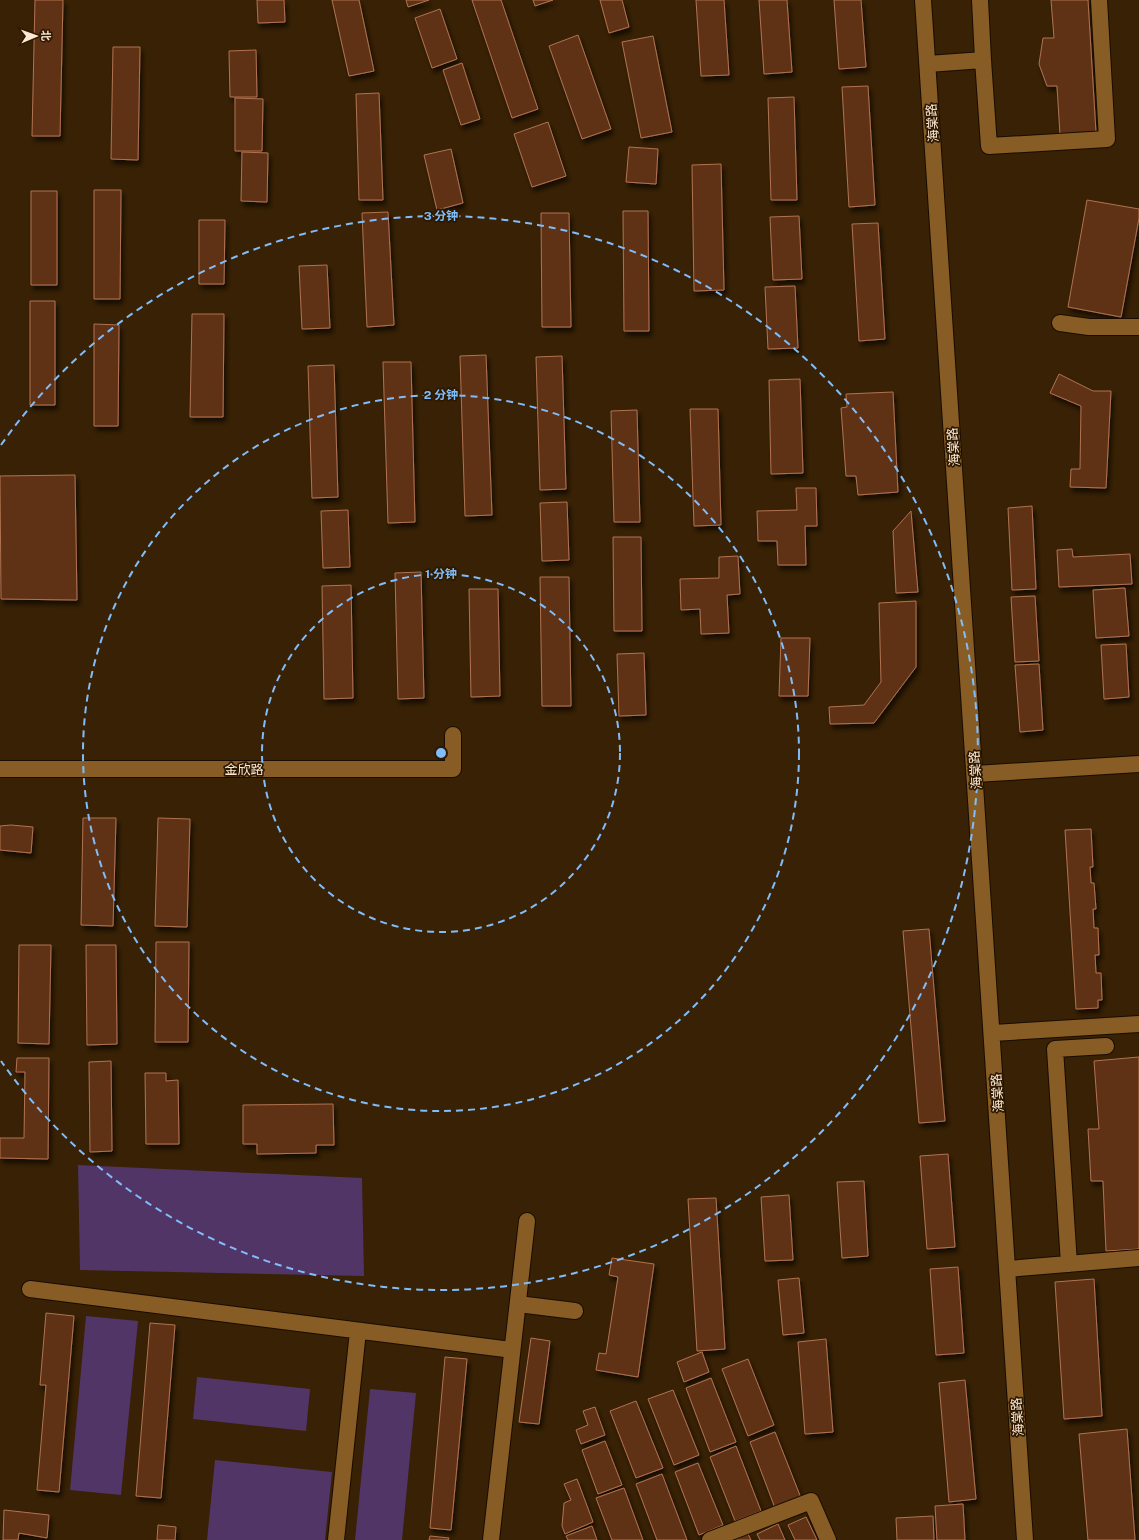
<svg xmlns="http://www.w3.org/2000/svg" width="1139" height="1540" font-family="'Public Sans','Noto Sans SC',sans-serif">
<style>
.green{fill:#513566}
.building{fill:#5f3115;stroke:#b07352;filter:url(#shadow)}
.lines{fill:none;stroke-linecap:round;stroke-linejoin:round}
.minor-casing{stroke:#1a0c00;stroke-width:18}
.minor{stroke:#875c25;stroke-width:16}
.ring{fill:none;stroke:#80bdfa;stroke-width:2;stroke-dasharray:7 5}
.labels{text-anchor:middle;stroke-width:3.5;stroke-linejoin:round;paint-order:stroke}
.street-label{font-size:13px;fill:#fde9d3;stroke:#2d1800}
.centre{fill:#80bdfa;stroke:#2d1800;stroke-width:2}
.ring-label{font-size:12px;text-anchor:middle;font-weight:bold;fill:#80bdfa;stroke:#2d1800;stroke-width:3.5;stroke-linejoin:round;paint-order:stroke}
</style>
<defs>
<filter id="shadow"><feDropShadow dx="2.5" dy="4.5" stdDeviation="2" flood-color="#0009"/></filter>
</defs>
<rect width="100%" height="100%" fill="#382104"/>
<path class="green" d="M78,1165L362,1178L364,1276L80,1270Z
M86,1316L138,1321L121,1495L70,1490Z
M197,1377L310,1389L306,1431L193,1419Z
M370,1389L416,1393L402,1540H355Z
M215,1460L332,1472L325,1540H207Z"/>
<path class="building" d="M35,0H63L60,136H32Z
M257,0H284L285,22L258,23Z
M332,0H359L374,71L349,76Z
M406,0H429L408,7Z
M472,0H501L538,109L512,118Z
M533,0H553L535,6Z
M600,0H622L629,27L609,33Z
M696,0H724L729,75L701,76Z
M759,0H787L792,72L764,74Z
M834,0H861L866,67L839,69Z
M1051,0H1088L1096,133L1060,135L1057,86H1047L1039,64L1043,38H1054Z
M440,9L457,59L432,68L415,18Z
M578,35L611,129L582,139L549,46Z
M653,36L672,132L641,138L622,42Z
M113,47H140L138,160L111,159Z
M256,50L257,97H230L229,51Z
M462,63L480,119L461,125L443,70Z
M868,86L875,205L849,207L842,87Z
M379,93L383,200H359L356,94Z
M794,97L797,200H771L768,98Z
M235,98L263,99L262,151H235Z
M548,122L566,176L532,187L514,134Z
M629,147L658,149L656,184L626,182Z
M451,149L463,203L437,210L424,155Z
M242,152L268,153L267,202L241,201Z
M721,164L724,290L694,291L692,165Z
M94,190H121L120,299H94Z
M31,191H57V285H31Z
M1087,200L1139,209V218L1121,317L1068,307Z
M623,211H648L649,331H624Z
M388,212L394,325L367,327L362,213Z
M541,213H569L571,327H542Z
M799,216L802,279L773,280L770,217Z
M199,220H225L224,284H199Z
M878,223L885,339L859,341L852,224Z
M327,265L330,328L302,329L299,266Z
M795,286L798,348L768,349L765,287Z
M30,301H55V405H30Z
M192,314H224L223,417H190Z
M94,324L119,325L118,426H94Z
M486,355L492,515L465,516L460,356Z
M562,356L566,489L540,490L536,357Z
M383,362H411L415,522L388,523Z
M334,365L338,497L312,498L308,366Z
M1059,374L1093,391H1111L1106,488L1070,487L1071,469H1080L1081,406L1050,393Z
M800,379L803,473L771,474L769,380Z
M893,392L898,492L858,495L856,476H846L841,408L847,407L846,394Z
M690,409H718L721,525L694,526Z
M637,410L640,522H614L611,411Z
M75,475L77,600L1,599L0,476Z
M796,488H816L817,526H805L806,565H778L777,541H758L757,511L797,510Z
M567,502L569,560L542,561L540,503Z
M1032,506L1036,589L1012,590L1008,508Z
M348,510L350,567L323,568L321,511Z
M911,511L918,592L896,593L893,531Z
M613,537H641L642,631H614Z
M1072,549L1073,557L1130,554L1132,584L1059,587L1057,550Z
M738,556L740,594L727,595L729,633L701,634L700,609L681,610L680,579L719,578V557Z
M421,572L424,698L398,699L395,573Z
M540,577H569L571,706H542Z
M351,585L353,698L324,699L322,586Z
M1125,588L1129,636L1096,638L1093,590Z
M469,589H498L500,696L471,697Z
M1035,596L1039,661L1015,662L1011,597Z
M916,601V667L874,723L830,724L829,707L864,705L881,682L879,603Z
M781,638H810L808,696H779Z
M1126,644L1129,697L1104,699L1101,645Z
M644,653L646,715L619,716L617,654Z
M1039,664L1043,730L1020,732L1015,665Z
M83,818H116L113,926L81,925Z
M158,818L190,819L187,927L155,926Z
M11,825L33,827L31,853L0,850V826Z
M1091,829L1093,867H1090L1091,883H1094L1096,909H1093L1094,928H1098L1099,955H1095L1096,973H1101L1102,1000H1098V1008L1076,1009L1065,830Z
M929,929L945,1121L919,1123L903,931Z
M156,942H189L188,1042H155Z
M19,945H51L49,1044L18,1043Z
M86,945H116L117,1044L87,1045Z
M1139,1057V1249L1106,1251L1103,1181H1091L1088,1129H1099L1094,1061Z
M17,1058H49L48,1159L0,1158V1138H24L25,1072H16Z
M111,1061L112,1151L90,1152L89,1062Z
M145,1073H166V1081L178,1080L179,1144H146Z
M333,1104L334,1145H316V1153L257,1154V1144H243V1105Z
M948,1154L955,1247L927,1249L920,1156Z
M864,1181L868,1256L842,1258L837,1182Z
M789,1195L793,1260L765,1261L761,1197Z
M716,1198L725,1349L697,1351L688,1199Z
M612,1258L654,1264L638,1377L596,1370L599,1353L606,1354L618,1277L609,1275Z
M958,1267L964,1353L936,1355L930,1269Z
M799,1278L804,1333L783,1335L778,1280Z
M1094,1279L1102,1416L1064,1419L1055,1282Z
M46,1313L74,1316L59,1492L37,1490L46,1385H40Z
M150,1323L175,1325L161,1498L136,1496Z
M531,1338L550,1341L539,1424L519,1422Z
M826,1339L833,1432L805,1434L798,1342Z
M702,1352L709,1372L684,1382L677,1362Z
M445,1357L467,1359L451,1530L430,1528Z
M748,1359L774,1425L748,1436L722,1369Z
M711,1378L736,1442L710,1452L686,1388Z
M965,1380L976,1499L949,1502L939,1383Z
M673,1390L699,1455L674,1465L648,1399Z
M636,1401L663,1468L636,1478L610,1411Z
M595,1407L605,1435L581,1444L576,1430L588,1425L583,1411Z
M1127,1429L1135,1540H1088L1079,1434Z
M775,1432L801,1498L775,1508L750,1442Z
M605,1441L622,1485L598,1494L582,1450Z
M736,1446L761,1511L735,1521L710,1457Z
M698,1463L723,1525L699,1535L675,1472Z
M662,1474L687,1540H657L636,1484Z
M577,1479L593,1522L565,1534L562,1526L564,1503L571,1500L564,1484Z
M624,1488L643,1540H612L596,1498Z
M963,1504L965,1540H937L935,1506Z
M4,1510L49,1515L47,1538L19,1533L18,1540H3Z
M933,1516L934,1540H897L896,1518Z
M806,1517L817,1540H795L788,1525Z
M778,1524L785,1540H760L757,1534Z
M158,1525L176,1527L175,1540H157Z
M592,1526L597,1540H568L566,1536Z
M748,1534L751,1540H733Z
M430,1536L449,1538L448,1540H429Z"/>
<g class="lines">
<defs>
<path id="minor" d="M923,0L1025,1540
M980,0L983,60L989,146L1107,139L1099,0
M928,64L983,60
M1060,323L1089,327H1139
M0,769H453V735
M975,774L1139,764
M993,1033L1139,1024
M1069,1264L1055,1049L1106,1046
M1008,1269L1139,1258
M30,1289L512,1350
M518,1304L575,1311
M336,1540L358,1331
M491,1540L527,1221
M710,1540L811,1501L828,1540"/>
</defs>
<use href="#minor" class="minor-casing"/>
<use href="#minor" class="minor"/>
</g>
<g class="ring">
<circle cx="441" cy="753" r="179"/>
<circle cx="441" cy="753" r="358"/>
<path d="M1 445A537 537 0 1 1 1 1061"/>
</g>
<g class="labels">
<g class="street-label">
<text transform="translate(932 123) rotate(-94)" y="5">海棠路</text>
<text transform="translate(953 447) rotate(-94)" y="5">海棠路</text>
<text x="244" y="774">金欣路</text>
<text transform="translate(975 770) rotate(-94)" y="5">海棠路</text>
<text transform="translate(997 1093) rotate(-94)" y="5">海棠路</text>
<text transform="translate(1017 1417) rotate(-94)" y="5">海棠路</text>
</g>
</g>
<circle cx="441" cy="753" r="6" class="centre"/>
<g class="ring-label">
<text x="441" y="220">3 分钟</text>
<text x="441" y="399">2 分钟</text>
<text x="441" y="578">1 分钟</text>
</g>
<g transform="translate(36 36) rotate(88)" stroke="#2d1800" stroke-width="3" paint-order="stroke">
<path d="M0-3L7 15L0 10L-7 15Z" fill="#fde9d3"/>
<text y="-6" font-size="11" font-weight="bold" text-anchor="middle" fill="#fde9d3">北</text>
</g>
</svg>
